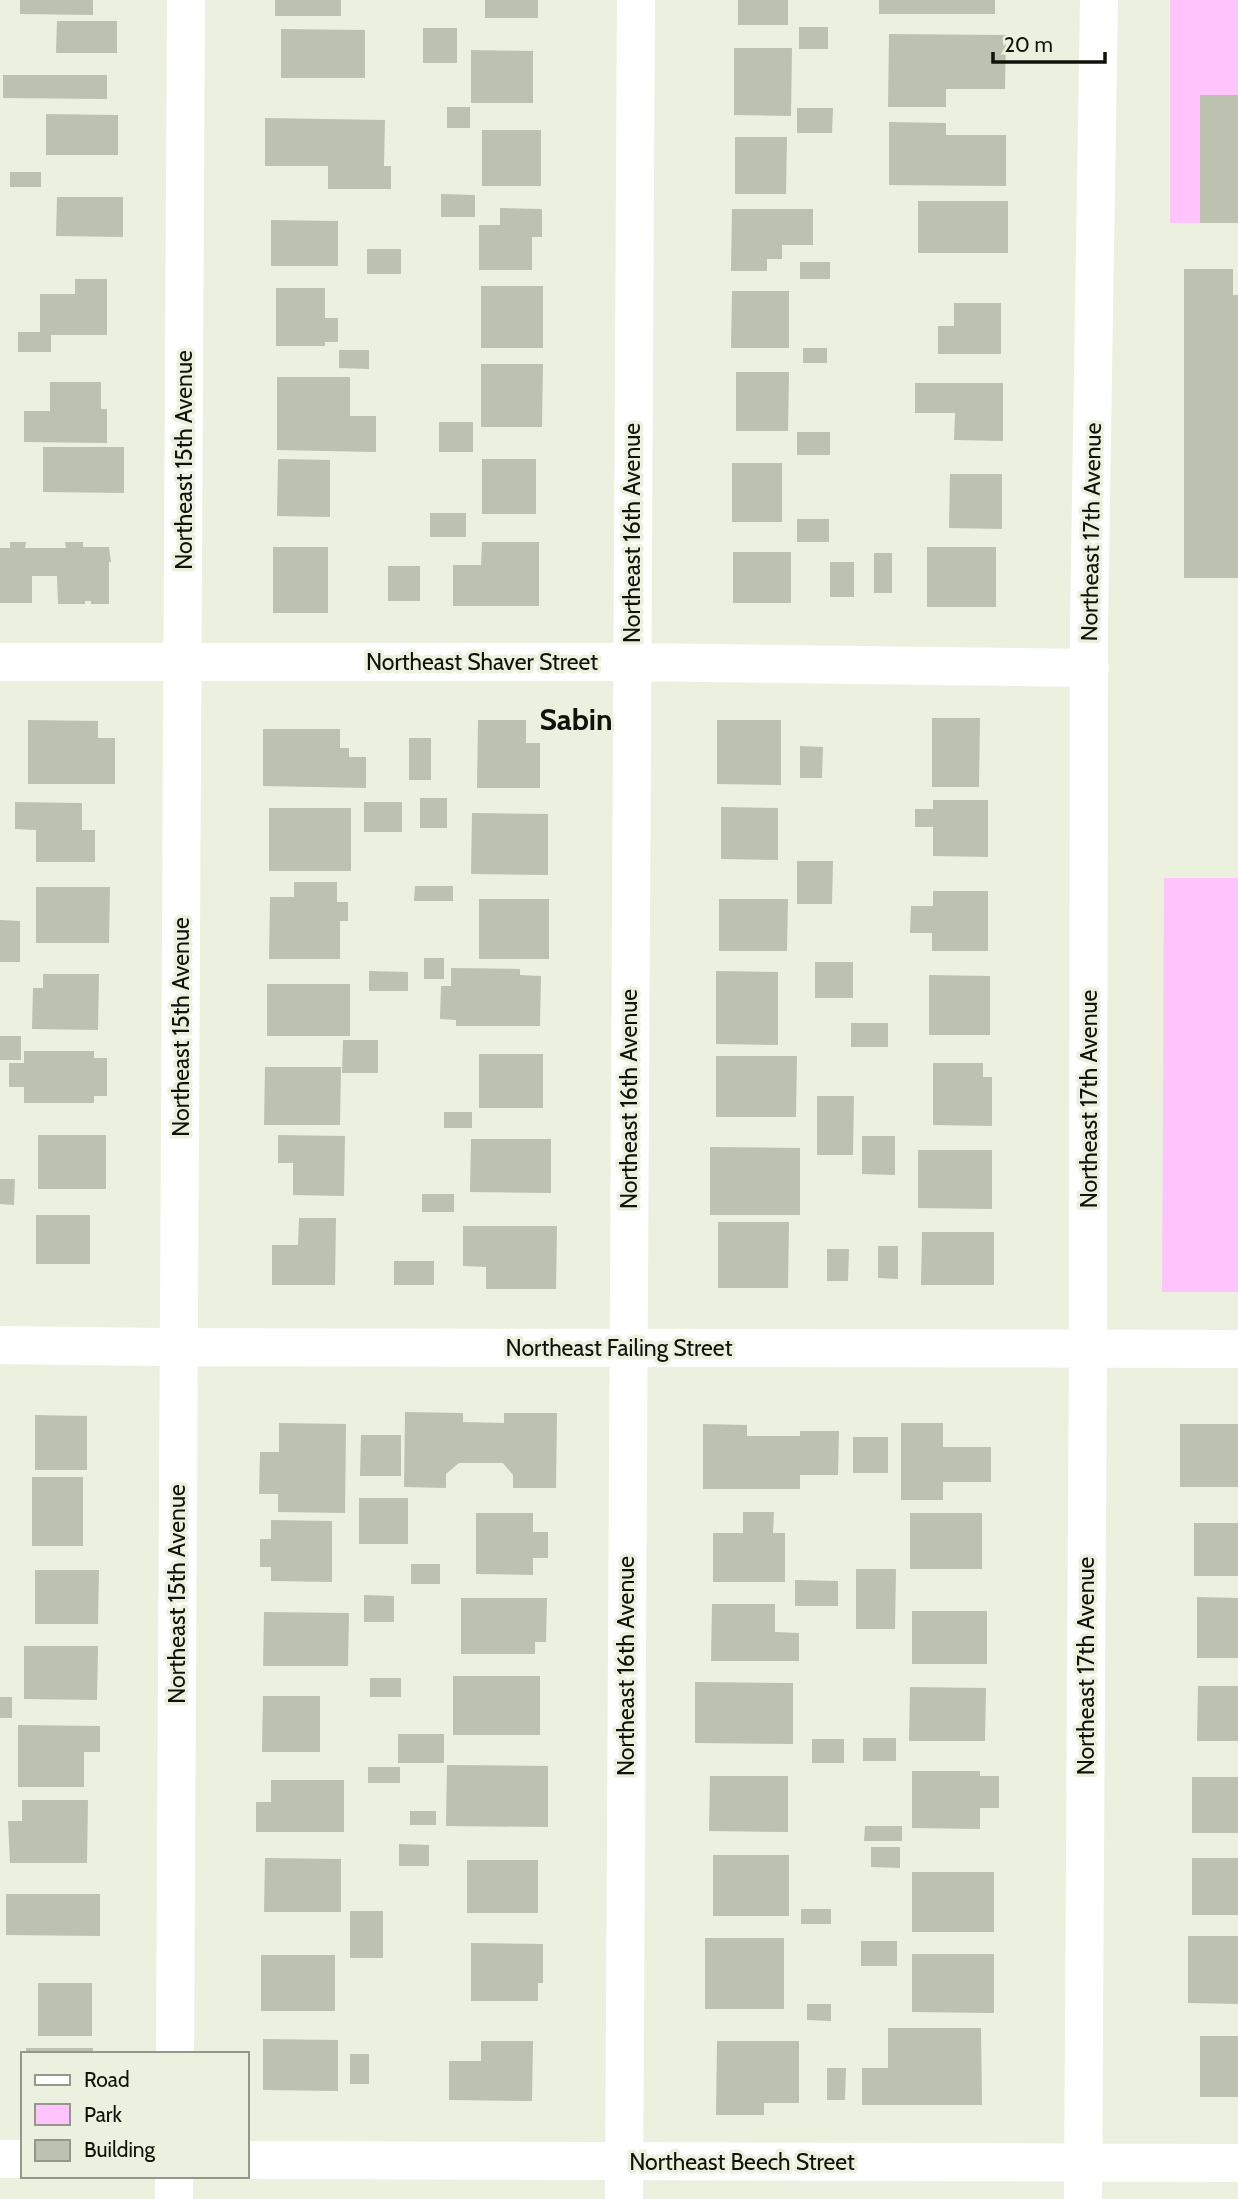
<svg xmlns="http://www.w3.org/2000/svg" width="1238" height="2199" font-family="Cabin,sans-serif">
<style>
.green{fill:#ffc4fc}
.building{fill:#bcc1b0}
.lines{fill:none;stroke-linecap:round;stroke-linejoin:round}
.minor{stroke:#fff;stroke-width:38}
.labels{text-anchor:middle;stroke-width:7;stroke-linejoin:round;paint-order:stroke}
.street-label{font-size:23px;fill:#11120c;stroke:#ecf1df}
.district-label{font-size:30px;font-weight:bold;fill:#11120c;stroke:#ecf1df}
</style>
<rect width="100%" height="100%" fill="#ecf1df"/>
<path class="green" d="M1170,0H1238V95L1200,96V223H1170Z
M1164,878H1238V1292H1162Z"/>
<path class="building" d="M20,0H93V15L20,14Z
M275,0H341V16H275Z
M485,0H538V18H485Z
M738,0H788V25H738Z
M879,0H995V14H879Z
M57,21H117V53H56Z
M799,27H828V49H799Z
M423,28H457V63H423Z
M281,29L365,30V78H281Z
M889,34L1006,35L1005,89H946V107H888Z
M734,48H792L791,116L734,115Z
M471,50L533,51V103H471Z
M3,75H107V99L3,98Z
M1200,95H1238V223H1200Z
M447,107H470V128H447Z
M797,108H833L832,133H797Z
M46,114L118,115V155H46Z
M265,118L385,120L384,166H391V189H328V166H265Z
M889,122L946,123V135H1006V186L889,185Z
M482,130H541V186H482Z
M735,137H787L786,194H735Z
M10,172H41V187H10Z
M441,194L475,195V217H441Z
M57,197H123V237L56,236Z
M918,201H1008V253H918Z
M500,208L542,209V237H532V270H479V225H500Z
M732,209H813V245H782V259H767V271H731Z
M271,220L338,221V266H271Z
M367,249H401V274H367Z
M800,262H830V279H800Z
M1184,269H1233V295H1238V578H1184Z
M75,279H107V335H51V352H18V332H40V294H75Z
M481,286H543V348H481Z
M276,288H325V318H338V342H325V346H276Z
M732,291H789V348H731Z
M954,303H1001V354H938V326H954Z
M803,348H827V363H803Z
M339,350H369V369L339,368Z
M481,364H543L542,427H481Z
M736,372H789L788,431H736Z
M277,377H350V416H376V452L277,450Z
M50,382H101V409H107V443L24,442V411H50Z
M915,383H1003V441L954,440L955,413H915Z
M439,422H473V452H439Z
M797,432H830V455H797Z
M43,447H124V493L43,492Z
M278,459L330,460V517L277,516Z
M482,459H536V514H482Z
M732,463H782V522H732Z
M950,474H1002V529L949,528Z
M430,513H466V537H430Z
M797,519H829V542H797Z
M10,542H26L25,548H66L65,542H83V547H109L111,562H109V604H91V601H85V604H58L57,576H32V603H0V548H10Z
M482,542H539V606H453V565H481Z
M273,547H328V613H273Z
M927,547H996V607H927Z
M733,552H791V603H733Z
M874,553H892V593H874Z
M830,562H854V597H830Z
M388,566H420V601H388Z
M932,718H980L979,787H932Z
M28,720L98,721V738H115V784H28Z
M478,720H526V743H540V788H477Z
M717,720H781V785L717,784Z
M263,729H340V748H349V757H366V788L263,786Z
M409,738H431V780H409Z
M800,746L823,747L822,778H800Z
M420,798H447V828H420Z
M933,800H988V857L933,856V827H915V809H933Z
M15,802L82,803V830H95V862H36V830L15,829Z
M364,802H402V832H364Z
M721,807L778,808V860L721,859Z
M269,808H351V871H269Z
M472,813L548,814V875L471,874Z
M797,861H833L832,904H797Z
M294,882H337V902H348V921H340V959H269L270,897H294Z
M415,886H453V901H414Z
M36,887H110L109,943H36Z
M933,891H988V951H932V933H910L911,906H933Z
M479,899H549V959H479Z
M719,899H788L787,951H719Z
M0,920L20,921V962H0Z
M424,958H444V979H424Z
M815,962H853V998H815Z
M451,968L520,969V975L541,976L540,1026H456V1020L440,1019L441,986H451Z
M369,971L408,972V991H369Z
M716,971L778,972V1045L716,1044Z
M43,974H99L98,1030L32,1029L33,988H43Z
M929,975L990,976V1035H929Z
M267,984H350V1036H267Z
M851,1023H888V1047H851Z
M0,1036H21V1060H0Z
M343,1040H378V1073H342Z
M24,1051H94V1058H107V1096H94V1103H24V1087H9V1063H24Z
M479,1054H543V1108H479Z
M716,1056H797L796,1117H716Z
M933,1063H983V1077H992V1126L933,1125Z
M265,1067H341L340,1125H264Z
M817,1096H854L853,1155H817Z
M444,1112H472V1128H444Z
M38,1135H106V1189H38Z
M278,1135L345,1136L344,1196L293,1195V1163H278Z
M862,1136H895V1175L862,1174Z
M471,1139H551V1193L470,1192Z
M710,1147L800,1148V1215H710Z
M918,1150H992V1209L918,1208Z
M0,1179H15L14,1205L0,1204Z
M422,1194H454V1212H422Z
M36,1215H90V1264H36Z
M299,1218H336L335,1285H272V1245H298Z
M718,1222H789L788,1288H718Z
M463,1226H557L556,1289H486V1267L463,1266Z
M922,1232H994V1285H921Z
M878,1246H898V1279L878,1278Z
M827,1249H849L848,1281H827Z
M394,1261H434V1285H394Z
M405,1412L463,1413V1422L504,1423V1413H557L556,1488H513V1475L503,1463H459L446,1474V1488L404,1487Z
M35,1415L87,1416V1470H35Z
M279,1423L346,1424L345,1513L278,1512V1494H259L260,1452H279Z
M901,1423H943V1447H991V1482H943V1500H901Z
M703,1424L747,1425V1436H800V1431H839L838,1475H800V1489H703Z
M1180,1424H1238V1487H1180Z
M361,1435H401V1476H360Z
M853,1437H888V1473H853Z
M32,1477H83V1546H32Z
M359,1498H408V1544H359Z
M743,1512H774L773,1533H785V1582H713V1533H743Z
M476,1513H533V1532H548V1558H533V1575L476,1574Z
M910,1513H982V1569H910Z
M271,1520L332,1521V1582L271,1581V1567H260V1539H271Z
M1194,1523H1238V1576H1194Z
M411,1564H440V1584H411Z
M856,1569H896L895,1629H856Z
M35,1570H99L98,1624H35Z
M795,1580L838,1581V1606H795Z
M364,1595L394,1596V1622H364Z
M1197,1597L1238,1598V1658H1197Z
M461,1598H547L546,1642H535V1654H461Z
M712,1604H775V1632L799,1633V1661H711Z
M912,1611H987V1664H912Z
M264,1612L349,1613L348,1666H263Z
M24,1646H98L97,1700L24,1699Z
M453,1676H540V1735H453Z
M370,1678H401V1697H370Z
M695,1682L793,1683V1744L695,1743Z
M1198,1686H1238V1741H1197Z
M910,1687L986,1688L985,1741H909Z
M263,1696H320V1752H262Z
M0,1697H12V1718H0Z
M18,1725L100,1726V1752H84V1787H18Z
M398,1734H444V1763H398Z
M863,1738H896V1761H863Z
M812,1739H844V1763H812Z
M447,1765L548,1766V1827L446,1826Z
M368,1767H400V1783H368Z
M912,1771H980V1776H999V1808H980V1829L912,1828Z
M710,1776H788V1832L709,1831Z
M1192,1777H1238V1833H1192Z
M271,1780H344V1832H256V1802H271Z
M22,1800H88L87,1863H10L8,1821H22Z
M410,1811H436V1825H410Z
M865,1826H902V1841H864Z
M399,1844L429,1845V1866H399Z
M871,1847H900V1868L871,1867Z
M713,1855H789V1916H713Z
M265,1858L341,1859V1912H264Z
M1192,1858H1238V1915H1192Z
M467,1860H538V1913H467Z
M912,1872H994V1932H912Z
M6,1894H100V1936L6,1935Z
M801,1909H831V1924H801Z
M350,1911H383V1958H350Z
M1188,1936H1238V2004L1188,2003Z
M705,1938H784V2009H705Z
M861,1941H897V1966H861Z
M471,1943L543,1944V1983H538V2001H471Z
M912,1954H994V2013L912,2012Z
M261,1955H335V2011H261Z
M38,1983H92V2036H38Z
M807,2004H831V2021L807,2020Z
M888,2028H981L982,2105H862V2068H888Z
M1200,2036H1238V2097H1200Z
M263,2039L338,2040V2091L263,2090Z
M481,2041H533L532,2101L449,2100V2061H481Z
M717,2041H799V2103H764V2115H716Z
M26,2048H93V2054H26Z
M350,2054H369V2084H350Z
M827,2068H846L845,2100H827Z"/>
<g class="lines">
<path class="minor" d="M0,662H631L1090,668
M0,1345L164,1347L1238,1349
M175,2054L186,0
M0,2159H23
M247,2160L1238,2163
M174,2199V2176
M624,2199L636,0
M1083,2199L1088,1349L1089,623L1099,0"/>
</g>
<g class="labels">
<g class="street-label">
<text transform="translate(184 460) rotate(-90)" y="8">Northeast 15th Avenue</text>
<text transform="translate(1091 532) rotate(-89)" y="8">Northeast 17th Avenue</text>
<text transform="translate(632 533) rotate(-90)" y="8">Northeast 16th Avenue</text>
<text x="482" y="670">Northeast Shaver Street</text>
<text transform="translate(181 1027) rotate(-90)" y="8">Northeast 15th Avenue</text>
<text transform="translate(629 1099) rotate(-90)" y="8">Northeast 16th Avenue</text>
<text transform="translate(1089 1099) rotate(-90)" y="8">Northeast 17th Avenue</text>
<text x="619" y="1356">Northeast Failing Street</text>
<text transform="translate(177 1594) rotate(-90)" y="8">Northeast 15th Avenue</text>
<text transform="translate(626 1666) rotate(-90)" y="8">Northeast 16th Avenue</text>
<text transform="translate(1086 1666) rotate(-90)" y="8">Northeast 17th Avenue</text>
<text x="742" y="2170">Northeast Beech Street</text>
</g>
<g class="district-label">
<text x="576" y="730">Sabin</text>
</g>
</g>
<rect x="21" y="2052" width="228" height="126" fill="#ecf1df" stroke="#94988b" stroke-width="2"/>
<rect x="35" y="2075" width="35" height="10" fill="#ffffff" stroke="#94988b" stroke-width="2"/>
<text x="84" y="2087" font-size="21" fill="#11120c">Road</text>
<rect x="35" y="2104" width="35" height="21" fill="#ffc4fc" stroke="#94988b" stroke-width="2"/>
<text x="84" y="2122" font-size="21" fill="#11120c">Park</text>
<rect x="35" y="2140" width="35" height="21" fill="#bcc1b0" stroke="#94988b" stroke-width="2"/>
<text x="84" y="2157" font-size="21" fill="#11120c">Building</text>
<path d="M993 52v10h112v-10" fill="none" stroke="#11120c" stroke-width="3.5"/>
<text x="1004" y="52" font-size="21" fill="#11120c" stroke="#ecf1df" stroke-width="5" paint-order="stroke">20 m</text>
</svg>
